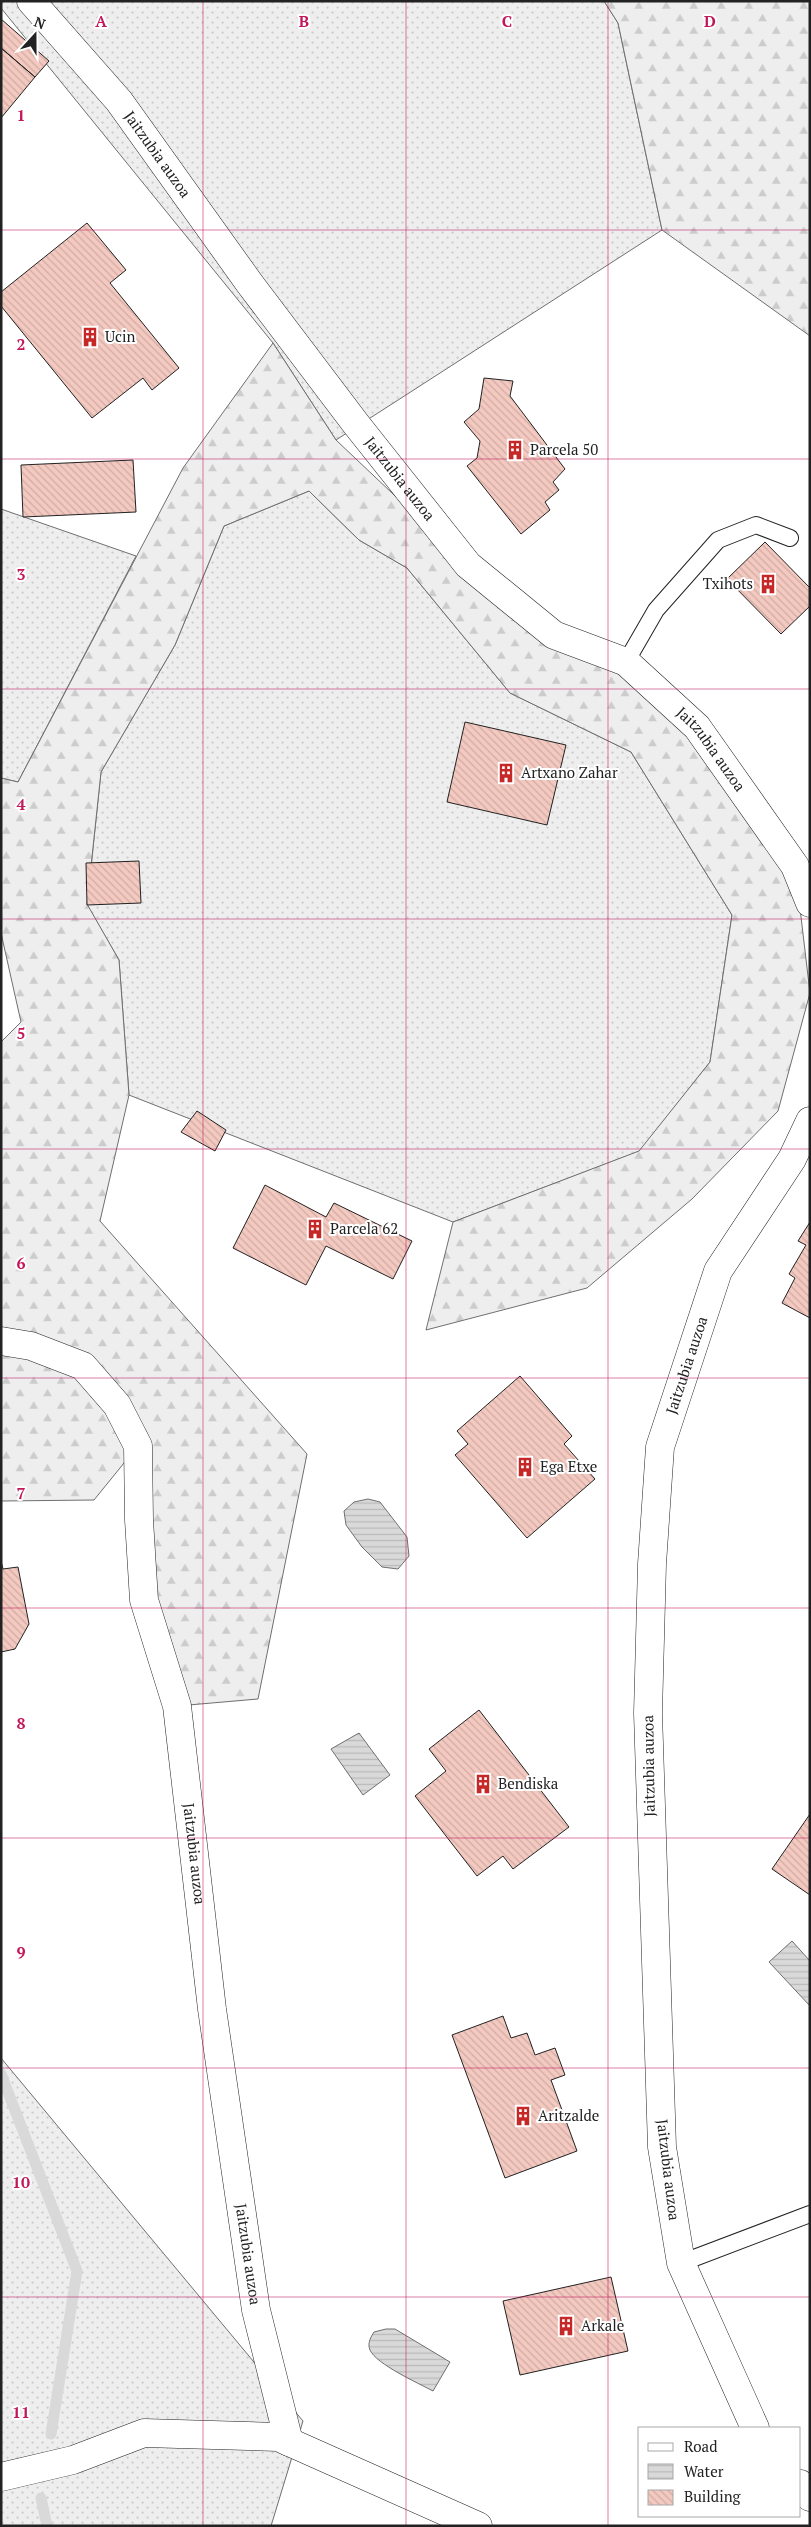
<svg xmlns="http://www.w3.org/2000/svg" width="811" height="2527" font-family="'PT Serif',serif">
<style>
.grass{fill:url(#grass-dots);stroke:#6f6f6f}
.forest{fill:url(#forest-firs);stroke:#6f6f6f}
.water{fill:url(#water-rules);stroke:#6f6f6f}
.lines{fill:none;stroke-linecap:round;stroke-linejoin:round}
.stream{stroke:#d9d9d9;stroke-width:11}
.building{fill:url(#building-back-hatch);stroke:#222}
.lane-casing{stroke:#222;stroke-width:18}
.street-casing{stroke:#222;stroke-width:29}
.lane{stroke:#fff;stroke-width:16}
.street{stroke:#fff;stroke-width:28}
.grid{fill:none;stroke:#c2185b;stroke-width:1;stroke-opacity:0.55}
.labels{text-anchor:middle;stroke-width:4;stroke-linejoin:round;paint-order:stroke}
.street-label{font-size:15px;fill:#222;stroke:#fff}
.poi-label{font-size:15px;fill:#222;stroke:#fff;text-anchor:start}
.grid-label{font-size:16px;text-anchor:middle;font-weight:bold;fill:#c2185b;stroke:#fff;stroke-width:4;stroke-linejoin:round;paint-order:stroke}
</style>
<defs>
<pattern id="grass-dots" width="8" height="8" patternUnits="userSpaceOnUse" patternTransform="scale(1.25)"><rect width="8" height="8" fill="#eee"/><path d="M2 2h.1M6 6h.1" fill="none" stroke="#ccc" stroke-width="1.8" stroke-linecap="round"/></pattern>
<pattern id="forest-firs" width="22" height="20" patternUnits="userSpaceOnUse" patternTransform="scale(1.25)"><rect width="22" height="20" fill="#eee"/><path d="M5 1l3.5 6h-7zM16 11l3.5 6h-7z" fill="#ccc"/></pattern>
<pattern id="water-rules" width="6" height="5" patternUnits="userSpaceOnUse" patternTransform="scale(1.25)"><rect width="6" height="5" fill="#d9d9d9"/><path d="M0 2.5h6" fill="none" stroke="#bababa"/></pattern>
<pattern id="building-back-hatch" width="6" height="6" patternUnits="userSpaceOnUse" patternTransform="scale(1.25)"><rect width="6" height="6" fill="#f3c9c0"/><path d="M-1 5l2 2M0 0l6 6M5-1l2 2" fill="none" stroke="#d0aca5"/></pattern>
</defs>
<rect width="100%" height="100%" fill="#fff"/>
<path class="grass" d="M1,1H604L618,23L662,230L336,440L273,343L1,8Z
M309,491L359,540L407,568L510,693L631,752L732,915L710,1062L640,1151L453,1222L129,1095L119,960L87,905L101,772L175,645L224,526Z
M1,509L136,556L18,782L1,778Z
M1,2058L303,2421L271,2526H1Z"/>
<path class="forest" d="M604,1H810V336L662,230L618,23Z
M273,343L336,440L468,565L554,635L626,662L795,866L810,993L778,1111L692,1199L587,1288L426,1330L453,1222L639,1151L710,1062L732,915L631,752L510,693L407,568L359,540L309,491L224,526L175,645L101,772L87,904L119,960L129,1095L100,1221L307,1454L258,1699L177,1706L144,1600L137,1447L94,1500L1,1501V1042L21,1022L1,933V778L18,782L183,468Z"/>
<path class="water" d="M368,1499L380,1502L407,1537L409,1556L398,1569L382,1567L362,1547L346,1525L344,1511L354,1502Z
M359,1733L390,1775L363,1795L331,1749Z
M792,1941L810,1961V2006L769,1962Z
M386,2329H395L450,2362L433,2391C418,2383 376,2364 370,2350C367,2343 371,2337 374,2332Z"/>
<g class="lines">
<path class="stream" d="M1,2074L77,2271L51,2434
M41,2498L47,2526"/>
</g>
<path class="building" d="M1,19L49,61L35,77L1,48Z
M1,48L35,77L1,118Z
M87,223L126,270L110,283L179,368L152,390L143,378L92,418L1,306V292Z
M484,378L513,381L510,396L565,469L553,482L559,490L545,502L550,510L521,534L467,466L477,458L480,441L464,422L479,409Z
M133,460L136,512L23,517L21,465Z
M765,542L810,588V606L781,634L727,579Z
M465,722L566,745L547,825L447,802Z
M139,861L141,903L87,905L86,863Z
M197,1111L226,1130L215,1151L181,1132Z
M265,1185L326,1217L334,1203L412,1241L393,1279L326,1246L306,1285L233,1248Z
M810,1222V1318L782,1303L795,1278L789,1274L806,1245L798,1241Z
M520,1376L572,1436L564,1444L595,1479L527,1538L455,1455L468,1444L457,1431Z
M1,1561L3,1569L18,1567L29,1624L15,1649L1,1652Z
M479,1710L569,1827L513,1869L503,1856L477,1876L415,1796L446,1771L429,1749Z
M810,1814V1895L772,1869Z
M503,2016L511,2038L527,2033L535,2055L555,2048L565,2075L551,2080L577,2151L505,2178L452,2035Z
M611,2277L628,2351L520,2375L503,2301Z"/>
<g class="lines">
<defs>
<path id="lane" d="M626,662L656,610L718,540L756,525L790,538
M681,2263L810,2214"/>
<g id="street">
<path id="s1" d="M31,1L119,101L250,284L356,424L468,565L554,635L626,662L697,727L795,866L810,903"/>
<path id="s2" d="M1,1341L31,1346L83,1366L117,1405L138,1446L139,1520L144,1600L177,1706L212,2009L256,2310L289,2442"/>
<path id="s3" d="M755,2428L681,2263L662,2147L648,1713L652,1564L660,1447L718,1271L792,1159L810,1121"/>
<path d="M1,2477L73,2460L144,2433L278,2437L478,2526"/>
<path d="M800,2484L810,2497"/>
</g>
</defs>
<use href="#lane" class="lane-casing"/>
<use href="#street" class="street-casing"/>
<use href="#lane" class="lane"/>
<use href="#street" class="street"/>
</g>
<path class="grid" d="M203,1V2526M406,1V2526M608,1V2526M1,230H810M1,459H810M1,689H810M1,919H810M1,1149H810M1,1378H810M1,1608H810M1,1838H810M1,2068H810M1,2297H810"/>
<defs>
<symbol id="building-bare" viewBox="-9 -9 18 18"><path d="M-4-6H4V6H1V3H-1V6H-4ZM-2.5-4.3h1.7v1.8h-1.7ZM.8-4.3h1.7v1.8H.8ZM-2.5-1h1.7V.8h-1.7ZM.8-1h1.7V.8H.8Z" fill="#c62828" stroke="#fff" stroke-width="2.5" paint-order="stroke"/></symbol>
</defs>
<g fill-rule="evenodd">
<use href="#building-bare" x="76" y="323" width="28" height="28"/>
<use href="#building-bare" x="501" y="436" width="28" height="28"/>
<use href="#building-bare" x="754" y="570" width="28" height="28"/>
<use href="#building-bare" x="492" y="759" width="28" height="28"/>
<use href="#building-bare" x="301" y="1215" width="28" height="28"/>
<use href="#building-bare" x="511" y="1453" width="28" height="28"/>
<use href="#building-bare" x="469" y="1770" width="28" height="28"/>
<use href="#building-bare" x="509" y="2102" width="28" height="28"/>
<use href="#building-bare" x="552" y="2312" width="28" height="28"/>
</g>
<g class="labels">
<g class="street-label">
<text dy="5" stroke="none"><textPath href="#s1" startOffset="199">Jaitzubia auzoa</textPath></text>
<text dy="5" stroke="none"><textPath href="#s1" startOffset="604">Jaitzubia auzoa</textPath></text>
<text dy="5" stroke="none"><textPath href="#s1" startOffset="1024">Jaitzubia auzoa</textPath></text>
<text dy="5" stroke="none"><textPath href="#s3" startOffset="1085">Jaitzubia auzoa</textPath></text>
<text transform="translate(649 1766) rotate(-91)" y="5">Jaitzubia auzoa</text>
<text dy="5" stroke="none"><textPath href="#s2" startOffset="598">Jaitzubia auzoa</textPath></text>
<text transform="translate(668 2170) rotate(83)" y="5">Jaitzubia auzoa</text>
<text dy="5" stroke="none"><textPath href="#s2" startOffset="1002">Jaitzubia auzoa</textPath></text>
</g>
<g class="poi-label">
<text x="105" y="342">Ucin</text>
<text x="530" y="455">Parcela 50</text>
<text x="753" y="589" text-anchor="end">Txihots</text>
<text x="521" y="778">Artxano Zahar</text>
<text x="330" y="1234">Parcela 62</text>
<text x="540" y="1472">Ega Etxe</text>
<text x="498" y="1789">Bendiska</text>
<text x="538" y="2121">Aritzalde</text>
<text x="581" y="2331">Arkale</text>
</g>
</g>
<g class="grid-label">
<text x="101" y="27">A</text>
<text x="304" y="27">B</text>
<text x="507" y="27">C</text>
<text x="710" y="27">D</text>
<text x="21" y="121">1</text>
<text x="21" y="350">2</text>
<text x="21" y="580">3</text>
<text x="21" y="810">4</text>
<text x="21" y="1039">5</text>
<text x="21" y="1269">6</text>
<text x="21" y="1499">7</text>
<text x="21" y="1729">8</text>
<text x="21" y="1958">9</text>
<text x="21" y="2188">10</text>
<text x="21" y="2418">11</text>
</g>
<rect width="811" height="2527" fill="none" stroke="#222222" stroke-width="5"/>
<rect x="638" y="2427" width="162" height="90" fill="#ffffff" stroke="#a7a7a7"/>
<rect x="648" y="2443" width="25" height="8" fill="#ffffff" stroke="#a7a7a7"/>
<text x="684" y="2452" font-size="15" fill="#222222">Road</text>
<rect x="648" y="2464" width="25" height="15" fill="url(#water-rules)" stroke="#a7a7a7"/>
<text x="684" y="2477" font-size="15" fill="#222222">Water</text>
<rect x="648" y="2490" width="25" height="15" fill="url(#building-back-hatch)" stroke="#a7a7a7"/>
<text x="684" y="2502" font-size="15" fill="#222222">Building</text>
<g transform="translate(35 35) rotate(21)" stroke="#ffffff" stroke-width="4" paint-order="stroke">
<path d="M0-4L9 19L0 12L-9 19Z" fill="#222222"/>
<text y="-8" font-size="14" font-weight="bold" text-anchor="middle" fill="#222222">N</text>
</g>
</svg>
